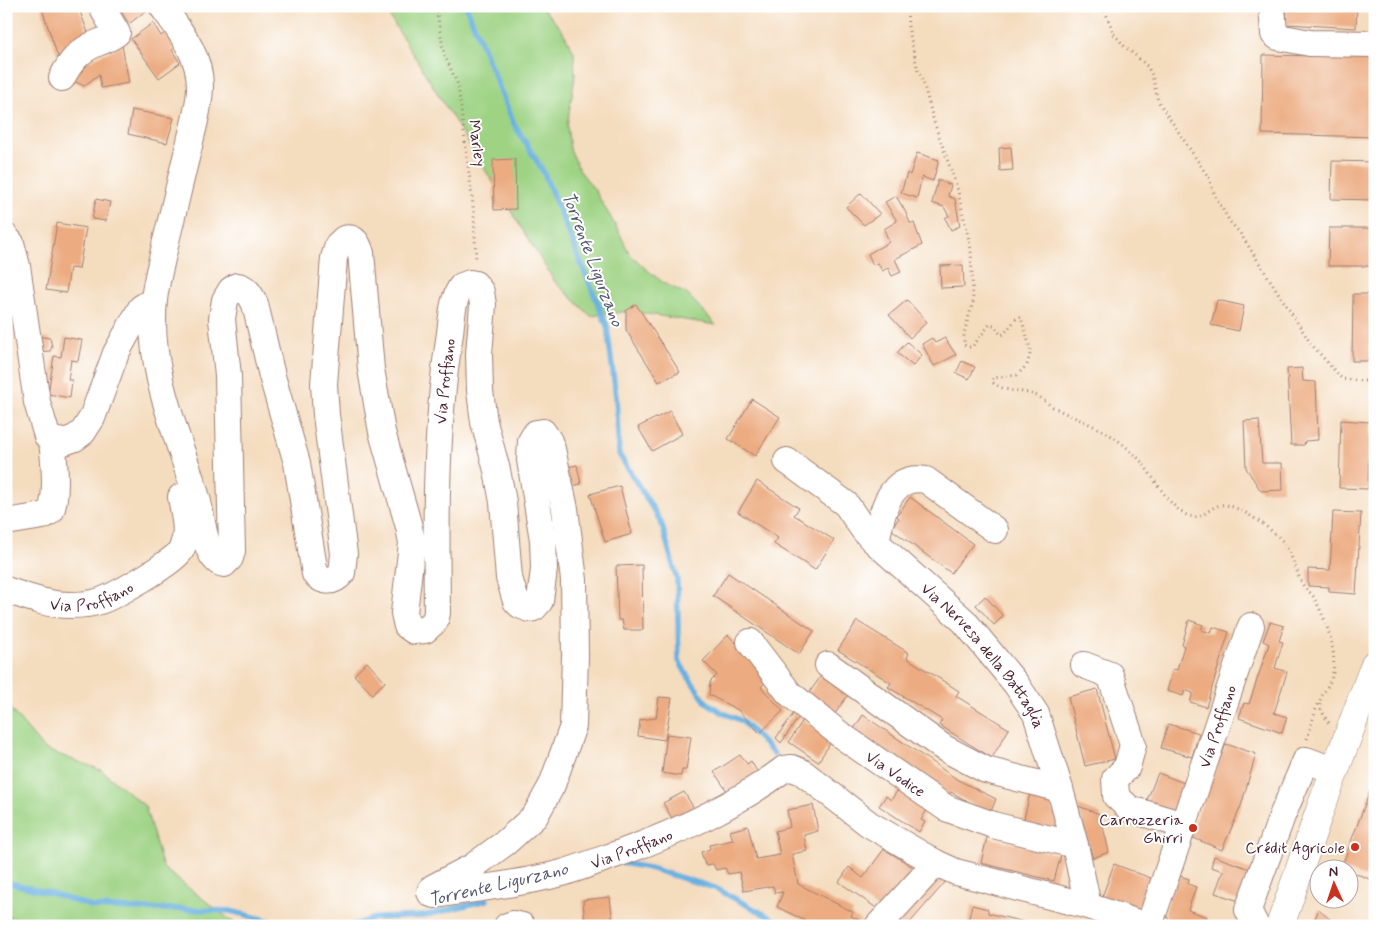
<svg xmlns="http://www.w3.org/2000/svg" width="1381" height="932" font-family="Mynerve,sans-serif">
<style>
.green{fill:#9ed384;stroke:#747958}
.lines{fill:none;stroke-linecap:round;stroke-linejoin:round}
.stream{stroke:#69b0e0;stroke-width:5.5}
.building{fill:#ecab80}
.minor-casing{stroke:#9f7e74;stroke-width:28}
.major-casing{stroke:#9f7e74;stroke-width:29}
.path{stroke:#9f7e74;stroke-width:3;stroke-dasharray:1 4;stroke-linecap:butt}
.minor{stroke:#fff;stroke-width:26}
.major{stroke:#fff;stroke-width:28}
.poi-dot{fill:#c8321e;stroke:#fff;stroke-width:2}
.labels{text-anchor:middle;stroke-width:4;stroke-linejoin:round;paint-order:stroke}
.street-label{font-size:16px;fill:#4a1f2b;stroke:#fff}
.poi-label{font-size:16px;fill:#4a1f2b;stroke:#fff;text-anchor:end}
.water-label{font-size:18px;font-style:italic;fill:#565973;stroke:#fff}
</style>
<rect width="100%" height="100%" fill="#fff"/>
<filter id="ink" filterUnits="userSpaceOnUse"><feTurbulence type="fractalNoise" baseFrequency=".02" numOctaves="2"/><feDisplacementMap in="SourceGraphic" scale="10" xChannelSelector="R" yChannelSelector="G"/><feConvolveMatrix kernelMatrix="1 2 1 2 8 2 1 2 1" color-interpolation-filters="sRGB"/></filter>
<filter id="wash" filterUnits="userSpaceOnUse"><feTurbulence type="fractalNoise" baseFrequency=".0096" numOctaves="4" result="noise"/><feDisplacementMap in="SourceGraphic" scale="20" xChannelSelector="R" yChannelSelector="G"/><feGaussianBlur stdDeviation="1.12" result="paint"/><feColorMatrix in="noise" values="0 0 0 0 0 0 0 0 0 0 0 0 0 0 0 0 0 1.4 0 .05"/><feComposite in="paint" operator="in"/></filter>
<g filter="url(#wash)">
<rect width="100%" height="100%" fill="#f4dcbe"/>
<path class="green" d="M383,6H541L562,30L574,52L575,76L567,126L570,149L580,171L594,189L619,232L629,253L646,269L665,284L687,294L716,325L629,311L591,316L555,282Z
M6,704L44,749L101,770L145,806L163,868L238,926H6Z"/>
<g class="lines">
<path class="stream" d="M466,6L514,124L543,171L607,326L616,397L619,454L661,522L677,579L679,661L687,675L706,702L721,712L742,721L774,754
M622,863L649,868L715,888L786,926
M6,882L50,893L93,907L136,909H179L230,911L279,923L297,926
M350,926L375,918L423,916L487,900"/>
</g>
<g id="blocks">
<path class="building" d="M41,6H66L67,8L78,6L88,33L59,60Z
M118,6H146L148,9L129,24Z
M1287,6H1357L1356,28L1286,24Z
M153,23L161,36L170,29L181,44L172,50L180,63L159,78L131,39Z
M122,45L129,83L101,88L99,74L84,86L70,79L77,67Z
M1263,55L1375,57V137L1262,134Z
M132,110L174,118L167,143L128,134Z
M1011,147L1013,170L1000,171L999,148Z
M917,153L939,160L933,181L922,177L917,198L901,193L907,173L910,175Z
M515,159L516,209L494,210L493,160Z
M1332,161L1375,162V200L1331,199Z
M938,180L951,185L948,196L955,199L960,226L951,230L945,218L949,216L944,207L932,203Z
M861,193L880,214L864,225L846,207Z
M896,196L905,211L910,223H914L922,245L895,259L901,272L892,276L888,268L882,271L878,263L873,265L868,254L889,242L884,229L897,221L885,202Z
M96,199L110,202L106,221L92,219Z
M57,223L86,228L79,269L70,268L66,293L46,290Z
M1329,228H1375V361H1352L1353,294H1371L1372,266H1328Z
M963,265L964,287L941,288L940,266Z
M907,300L927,322L910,338L889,315Z
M1217,300L1244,306L1239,331L1211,325Z
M636,304L680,372L659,382L626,330V311Z
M36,336L50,338L52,347L50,351L34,352Z
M64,337L82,340L78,361L71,360L68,380H72L70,398L48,394L54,356L61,357Z
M932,338L935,343L945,338L956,355L934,366L922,344Z
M907,342L922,355L913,366L897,353Z
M962,361L975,367L969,379L956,373Z
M1302,368L1303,381L1316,382L1318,440L1305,441L1304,445H1291L1287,369Z
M752,399L780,417L755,456L728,439Z
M670,411L682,434L652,451L638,427Z
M1259,420L1262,463H1282L1283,490L1261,491L1246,468L1244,421Z
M1341,420L1370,422L1368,489L1339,488Z
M577,465L581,484L567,487L563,468Z
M757,481L799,508L794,515L834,540L815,570L774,544L778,538L738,512Z
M620,486L632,534L605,542L590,494Z
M910,497L973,544L951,573L891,529L899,518L897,516Z
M1333,512L1361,513L1356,594L1329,592V587L1308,586V569L1330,570Z
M642,565L643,630H624L622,620H618L616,566Z
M728,573L814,631L799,654L713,596Z
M985,596L1003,616L994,625L976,605Z
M1189,620L1203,625L1201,630L1211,633L1213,627L1229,632L1206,707L1190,702L1193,693L1185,690L1183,696L1167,691L1173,669L1177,670L1184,646L1182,645Z
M857,621L909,653L907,658L959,691L956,696L1009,729L992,758L939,725L942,720L888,687L891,683L838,650Z
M1270,622L1284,626L1279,641L1283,642L1275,668L1287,672L1274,713L1287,717L1282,733L1239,718L1244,703L1249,704L1269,644L1263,641Z
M728,635L770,677L761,687L783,711L760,733L738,710L709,695L710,682L717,675L703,661Z
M367,662L385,682L372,694L354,675Z
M823,673L850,692L832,718L805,699Z
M1097,689L1115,759L1085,766L1068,697Z
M659,697L672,698L665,740L638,736L640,720L656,718Z
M794,713L799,717L781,743L776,738Z
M863,715L958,780L996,799L990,814L951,792L945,799L850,735Z
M803,720L833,739L818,762L789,742Z
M1168,724L1199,733L1192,757L1161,748Z
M667,734L691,737L686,770H682L681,776L662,773Z
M1226,744L1256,754L1241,806L1222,850L1189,836Z
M740,755L747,764L751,761L759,775L729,794L714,772Z
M1158,773L1187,784L1175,816L1145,805Z
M900,787L929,806L921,820L925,822L919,832L879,806L886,796L891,800Z
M1370,791L1375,793V881L1341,868Z
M684,792L698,815L677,827L663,803Z
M1030,793L1054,800L1052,811L1058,813L1059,832L1023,823Z
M813,805L818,831L804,835L807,851L792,854L798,884L853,912L851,916L861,921L859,926H816L777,907L783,892L775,893L773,886L744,891L739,872L728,874L725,868L716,870L713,864L705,865L701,852L710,849L709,845L733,840L730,831L748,826L756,859L780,855L775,831L790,827L787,810Z
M1078,806L1100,814L1109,852L1093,858Z
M987,837L1061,855L1054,881L981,863Z
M884,849L916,869L882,912L839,882L849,867L863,878Z
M1214,856L1255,871L1245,903L1215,893L1223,871L1211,867Z
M1114,864L1153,879L1140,912L1102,897Z
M935,870L948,879L907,926H886Z
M1177,875L1189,879L1188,884L1196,887L1188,910L1207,917L1204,926H1185L1170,920L1167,917L1165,913Z
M610,897L613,925L585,926L583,900Z
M972,905L988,909V913L1040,926H967Z
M1319,909L1337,926H1312Z"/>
</g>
</g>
<g filter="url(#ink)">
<use href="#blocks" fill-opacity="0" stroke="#9f7e74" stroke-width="1"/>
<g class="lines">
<defs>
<g id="minor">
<path id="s1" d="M162,6C180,31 200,55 200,86C200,106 193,127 189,146C181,177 174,209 166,241C162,261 156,280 154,300C147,370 177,433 197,498C202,514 204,561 224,564L230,558L232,551L228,376L222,319L225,300L231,290L237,286C247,287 251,296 255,304L272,376L297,463L315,574C324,583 334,583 342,573L344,554L326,415L324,384L334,258L338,245L344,239C355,236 358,244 361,253L371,369L382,432L409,527L412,543L404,613L407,626L414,631L425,630L435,621L437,613C436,521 435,432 449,340C452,323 451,300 462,286L470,283L475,284L481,292L483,305L479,354L480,391L484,422L497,470L503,502L509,578L516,601L520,605L529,609L534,608L540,601L544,569L543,540L530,460L531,441L536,433L543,432L549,441L552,449L565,509L574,580L575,655L573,726L552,785L535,816L505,843L472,867L432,888L430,892L431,894L435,895C477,888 521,884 562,873C582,867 603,859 623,852C680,831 735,806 784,769L792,768L802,772L869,824L936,863L956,872L1088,906L1147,926"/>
<path d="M1272,6L1274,34L1278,37L1310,43L1375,44"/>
<path d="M62,78C70,62 79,51 95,44C103,41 111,38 117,33L104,11L108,6"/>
<path d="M6,237L11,243L17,266L37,402L47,436L52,440L64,442L75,438L83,432L92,418L116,353L141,308L154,300"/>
<path id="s2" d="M787,461L846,504L863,529L872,539L964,621L1016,684L1036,714L1060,789L1075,845L1088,906"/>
<path d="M6,522L43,516L51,511C58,493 54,460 52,440"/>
<path d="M876,542C882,514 888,473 926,480L995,530"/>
<path id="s3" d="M6,590C27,597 48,605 70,605C79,605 92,604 100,601C115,596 175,562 181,550C190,533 184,515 181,497"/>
<path id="s4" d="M750,642L789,693L842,736L946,808L993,825L1075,845"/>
<path d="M828,665L944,748L986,770L1060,789"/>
<path d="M1084,665L1110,675L1133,745L1127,767L1115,779L1116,796L1130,809L1183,825"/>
<path d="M507,926L513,924L522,926"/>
<path d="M878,926L936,863"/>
<path id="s5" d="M1149,926L1251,626"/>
<path d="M1256,926L1248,910L1282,816L1306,760L1335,771"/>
</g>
<path id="major" d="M1280,926L1320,810L1375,664"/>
</defs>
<use href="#minor" class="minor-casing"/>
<use href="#major" class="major-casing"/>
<path class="path" d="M436,6L444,54L458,85L474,213L476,261
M907,6L908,26L918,71L923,82L934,122L957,187L971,249L973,302L964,333V345L968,347H972L990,324L994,325L1001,335L1004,334L1016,319L1021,317L1031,351L1027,365L1017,375L993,378L992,382C1008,394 1019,389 1035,395C1043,398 1049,406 1057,409C1076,419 1097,426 1115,438C1123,444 1131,451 1138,458C1152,473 1168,507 1187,515C1204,522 1207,507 1221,505C1236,502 1276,532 1284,543C1293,556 1296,572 1303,585C1305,589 1310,592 1313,596C1321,610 1329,629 1332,645C1334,654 1335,671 1331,679C1322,701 1312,698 1329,723
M1103,6L1114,34L1125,47L1135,55L1147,66L1152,75L1158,101L1209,178L1215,196L1230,222L1240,233L1311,344L1342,379L1375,382
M1307,739L1318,702
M6,917L37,926"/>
<use href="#minor" class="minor"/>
<use href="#major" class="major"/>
</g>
</g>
<g class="poi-dot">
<circle cx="1193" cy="828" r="5"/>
<circle cx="1355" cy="847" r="5"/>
</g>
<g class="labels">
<g class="street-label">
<text transform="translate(478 143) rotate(82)" y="6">Marley</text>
<text dy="6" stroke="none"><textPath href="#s1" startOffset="2226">Via Proffiano</textPath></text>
<text dy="6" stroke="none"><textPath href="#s3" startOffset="89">Via Proffiano</textPath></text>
<text dy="6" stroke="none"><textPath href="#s2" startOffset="279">Via Nervesa della Battaglia</textPath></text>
<text dy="6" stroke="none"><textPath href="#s5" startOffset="211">Via Proffiano</textPath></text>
<text dy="6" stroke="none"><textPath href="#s4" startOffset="198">Via Vodice</textPath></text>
<text dy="6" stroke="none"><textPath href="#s1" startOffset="3604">Via Proffiano</textPath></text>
</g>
<g class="poi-label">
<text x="1183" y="825">Carrozzeria<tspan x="1183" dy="18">Ghirri</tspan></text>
<text x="1345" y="853">Crédit Agricole</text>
</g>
<g class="water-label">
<text transform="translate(593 259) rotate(69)" y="6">Torrente Ligurzano</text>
<text transform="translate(498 884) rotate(-13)" y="6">Torrente Ligurzano</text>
</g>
</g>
<rect width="1381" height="932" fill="none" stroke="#fff" stroke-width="25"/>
<g transform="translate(1334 884) rotate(357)"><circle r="24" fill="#ffffff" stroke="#b7a5aa"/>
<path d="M0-4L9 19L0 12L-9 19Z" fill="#c8321e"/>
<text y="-8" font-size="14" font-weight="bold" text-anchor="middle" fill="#4a1f2b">N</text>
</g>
</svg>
